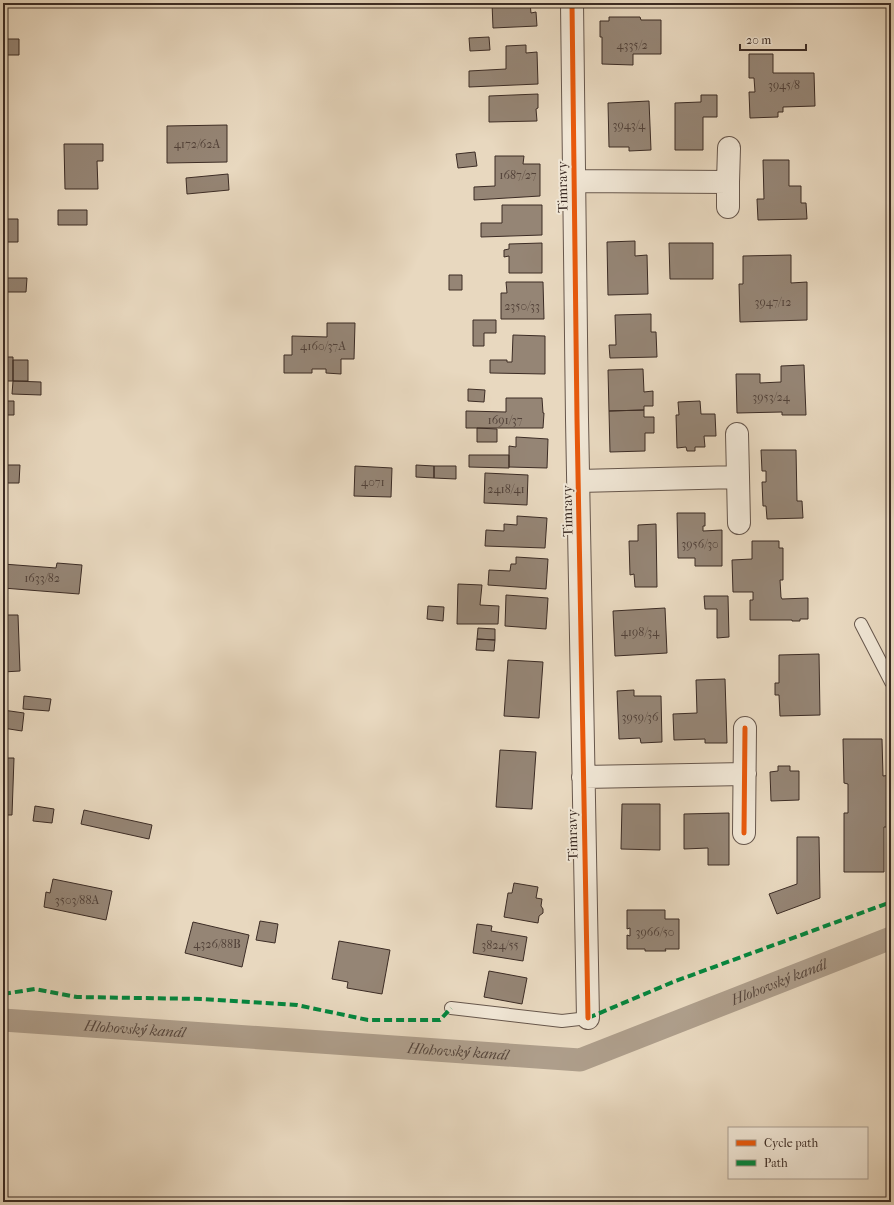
<svg xmlns="http://www.w3.org/2000/svg" width="894" height="1205" font-family="'IM FELL French Canon',serif">
<style>
.lines{fill:none;stroke-linecap:round;stroke-linejoin:round}
.canal{stroke:#ae9e8b;stroke-width:23}
.building{fill:#958575;stroke:#3c2c25}
.service-casing{stroke:#67574c;stroke-width:14}
.minor-casing{stroke:#67574c;stroke-width:24}
.service{stroke:#f0e6d5;stroke-width:12}
.minor{stroke:#f0e6d5;stroke-width:22}
.quiet{stroke:#00873e;stroke-width:4;stroke-dasharray:8 4;stroke-linecap:butt}
.cycleway-casing{stroke:#f0e6d5;stroke-width:8}
.cycleway{stroke:#e8590c;stroke-width:5}
.labels{text-anchor:middle;stroke-width:4;stroke-linejoin:round;paint-order:stroke}
.number-label{font-size:12px;fill:#524239}
.street-label{font-size:14px;fill:#3c2c25;stroke:#f0e6d5}
.water-label{font-size:15px;font-style:italic;fill:#58483e;stroke:#f0e6d5}
</style>
<rect width="100%" height="100%" fill="#e8d8bf"/>
<filter id="stains"><feTurbulence type="fractalNoise" baseFrequency=".005" numOctaves="4"/><feColorMatrix values="0 0 0 0 .2 0 0 0 0 .09 0 0 0 0 .02 0 0 0 .5 -.17"/></filter>
<radialGradient id="worn" r=".72"><stop offset=".6" stop-color="#630" stop-opacity="0"/><stop offset="1" stop-color="#630" stop-opacity=".3"/></radialGradient>
<g class="lines">
<path class="canal" id="s1" d="M3,1020L580,1060L891,938"/>
</g>
<path class="building" d="M492,3H530L531,13L536,12L537,26L493,28Z
M609,17H640L641,20H661V54H633V65L602,64V37H600V21H609Z
M489,37L490,50L470,51L469,38Z
M3,39H19V55H3Z
M526,45V53L537,52L538,84L469,87V71L506,69V46Z
M749,54H773V73H814L815,106L783,107V112H778V117L750,118L749,92H755L754,78H749Z
M538,94V108L536,109L537,121L489,122V96Z
M701,95H717V117H703V150H675V103L701,102Z
M649,101L651,150L629,151V147H609L608,103Z
M227,125V162L167,163V126Z
M64,144H103V161H97L98,189H65Z
M475,152L477,166L458,168L456,154Z
M495,156H524L523,164H540V196L474,200V187L495,186Z
M763,160H789V186H801V203H806L807,219L758,220L757,199H764Z
M228,174L229,190L187,194L186,178Z
M502,205H542V235L481,237V223H502Z
M58,210H87V225H58Z
M3,219H18V242H3Z
M635,241V256L647,255L648,294L608,295L607,242Z
M542,243V273H509V256L504,257V250L509,249V244Z
M669,243H713V279H670Z
M791,255V283L807,282V320L740,322L739,284H743V256Z
M449,275H462V290H449Z
M4,278H27L26,292H4Z
M506,282H543L544,319H501V293H507Z
M651,314V332H656L657,357L610,358L609,345H616L615,315Z
M473,320H496V333H484V346H473Z
M327,323H355L354,359H341V374L326,373V369H312V373H284V355H292V336L327,337Z
M513,335L545,336V374L490,373V360H507V362H512Z
M3,357H13V381H3Z
M13,360H28V381H13Z
M804,365L806,415H782V412L737,413L736,374H760V383L781,382V366Z
M643,369L644,392L653,391V406H644V410L609,411L608,370Z
M13,381L41,382V395L12,394Z
M468,389L485,390L484,402L468,401Z
M506,398H542L543,413H544L543,428H466V411L506,412Z
M3,399H5V401H14V415H3Z
M700,401L701,414H715L716,436H704L705,447H695V451H687L686,447L677,448L676,415H679L678,402Z
M644,410V417H654V433H645V451L610,452L609,411Z
M477,428L497,429V442H477Z
M516,437L548,439L547,468L509,467V446L516,447Z
M761,450H796L797,501H802L803,518L767,519L766,506H763L762,482H766V471H762Z
M469,455H509V468L469,467Z
M3,465H20L19,483H3Z
M416,465L434,466V478L416,477Z
M355,466L392,468L391,497L354,496Z
M434,466H456V479L434,478Z
M485,473L528,475L527,505L484,503Z
M677,513H705V526H703V531L722,530V566H695V558H678Z
M517,516L547,518L545,548L485,546L486,530L504,531V524L517,525Z
M656,524L657,587H635L634,574L630,575L629,541H638V525Z
M752,541H779V548H783V580H780L781,597L782,599L808,598V619H800V621H792V620H750V600H753V592H733L732,560L752,559Z
M516,557L548,559L546,589L488,585L489,570L510,571L511,564H516Z
M57,563L82,565L79,594L3,588V564L56,568Z
M458,584L482,585L480,605L499,606L498,624H457Z
M506,595L548,598L546,629L505,626Z
M704,596H728L729,637L717,638V609H705Z
M428,606L444,607L443,621L427,619Z
M665,608L667,653L615,656L613,611Z
M3,615H18L20,671L3,672Z
M478,628L495,629V640L477,639Z
M477,639L495,640L494,651L476,650Z
M819,654L820,715L780,716L779,695H775V683H779V655Z
M508,660L543,662L539,718L504,716Z
M725,679L727,743H705V739L674,740L673,714L697,713L696,680Z
M634,690V696H661L662,742L641,743L640,738L619,739L617,691Z
M24,696L51,699L49,711L23,709Z
M3,710L24,713L22,731L3,728Z
M843,739H882L883,776L891,775V827H884V872H844V813H848V784L844,783Z
M500,750L536,752L532,809L496,807Z
M3,758H14L12,815H3Z
M778,766H790V771H799V800L771,801L770,772L778,771Z
M622,804H660V850L621,849Z
M35,806L54,809L52,823L33,821Z
M84,810L152,825L149,839L81,824Z
M729,813V865H708V848L684,849V814Z
M797,837H819L820,898L777,914L769,894L797,884Z
M53,879L112,891L106,920L44,907L46,892L50,893Z
M514,883L538,887L536,898L542,899L541,906L543,909V913L539,916L538,923L504,917L508,893H512Z
M627,910H665V919H679V949H665L666,951H645V949H627V935L630,936V928L627,929Z
M260,921L278,924L275,943L256,940Z
M193,922L249,935L242,967L185,953Z
M477,924L492,926L491,931L527,937L523,961L473,953Z
M339,941L390,950L382,994L347,988L348,982L332,979Z
M489,971L527,978L522,1004L484,997Z"/>
<g class="lines">
<defs>
<path id="service" d="M861,624L891,682
M451,1008L562,1021L588,1018"/>
<path id="minor" d="M572,3L577,419L588,1018
M574,181L728,182V207
M728,182L729,148
M738,477L739,523
M579,481L738,477L737,434
M583,777L745,774
M744,833L745,728"/>
</defs>
<use href="#service" class="service-casing"/>
<use href="#minor" class="minor-casing"/>
<use href="#service" class="service"/>
<use href="#minor" class="minor"/>
<path class="quiet" d="M3,994L35,989L77,997L203,999L297,1005L368,1020H440L451,1008
M588,1018L673,982L891,902"/>
<defs>
<path id="cycleway" d="M572,3L577,419L588,1018
M744,833L745,728"/>
</defs>
<use href="#cycleway" class="cycleway-casing"/>
<use href="#cycleway" class="cycleway"/>
</g>
<g class="labels">
<g class="number-label">
<text x="632" y="49">4335/2</text>
<text x="784" y="89">3945/8</text>
<text x="629" y="129">3943/4</text>
<text x="197" y="148">4172/62A</text>
<text x="518" y="179">1687/27</text>
<text x="773" y="306">3947/12</text>
<text x="522" y="310">2350/33</text>
<text x="323" y="350">4160/37A</text>
<text x="771" y="401">3953/24</text>
<text x="505" y="424">1691/37</text>
<text x="373" y="486">4071</text>
<text x="506" y="493">2418/41</text>
<text x="700" y="548">3956/30</text>
<text x="42" y="582">1633/82</text>
<text x="640" y="636">4198/34</text>
<text x="640" y="721">3959/36</text>
<text x="77" y="904">3503/88A</text>
<text x="655" y="936">3966/50</text>
<text x="217" y="948">4326/88B</text>
<text x="500" y="949">3824/55</text>
</g>
<g class="street-label">
<text transform="translate(562 187) rotate(-91)" y="5">Timravy</text>
<text transform="translate(567 511) rotate(-91)" y="5">Timravy</text>
<text transform="translate(572 835) rotate(-91)" y="5">Timravy</text>
</g>
<g class="water-label">
<text dy="5" stroke="none"><textPath href="#s1" startOffset="792">Hlohovský kanál</textPath></text>
<text dy="5" stroke="none"><textPath href="#s1" startOffset="132">Hlohovský kanál</textPath></text>
<text dy="5" stroke="none"><textPath href="#s1" startOffset="456">Hlohovský kanál</textPath></text>
</g>
</g>
<rect width="894" height="1205" fill="none" stroke="#e8d8bf" stroke-width="16"/>
<rect x="4" y="4" width="886" height="1197" fill="none" stroke="#3c2c25" stroke-width="2"/>
<rect x="8" y="8" width="878" height="1189" fill="none" stroke="#3c2c25"/>
<rect x="728" y="1127" width="140" height="52" fill="#f0e6d5" stroke="#a89c8f"/>
<rect x="736" y="1140" width="20" height="6" fill="#e8590c" stroke="#a89c8f"/>
<text x="764" y="1147" font-size="12" fill="#3c2c25">Cycle path</text>
<rect x="736" y="1160" width="20" height="6" fill="#00873e" stroke="#a89c8f"/>
<text x="764" y="1167" font-size="12" fill="#3c2c25">Path</text>
<path d="M740 44v6h66v-6" fill="none" stroke="#3c2c25" stroke-width="2"/>
<text x="746" y="44" font-size="12" fill="#3c2c25" stroke="#f0e6d5" stroke-width="3" paint-order="stroke">20 m</text>
<rect width="100%" height="100%" filter="url(#stains)"/>
<rect width="100%" height="100%" fill="url(#worn)"/>
</svg>
